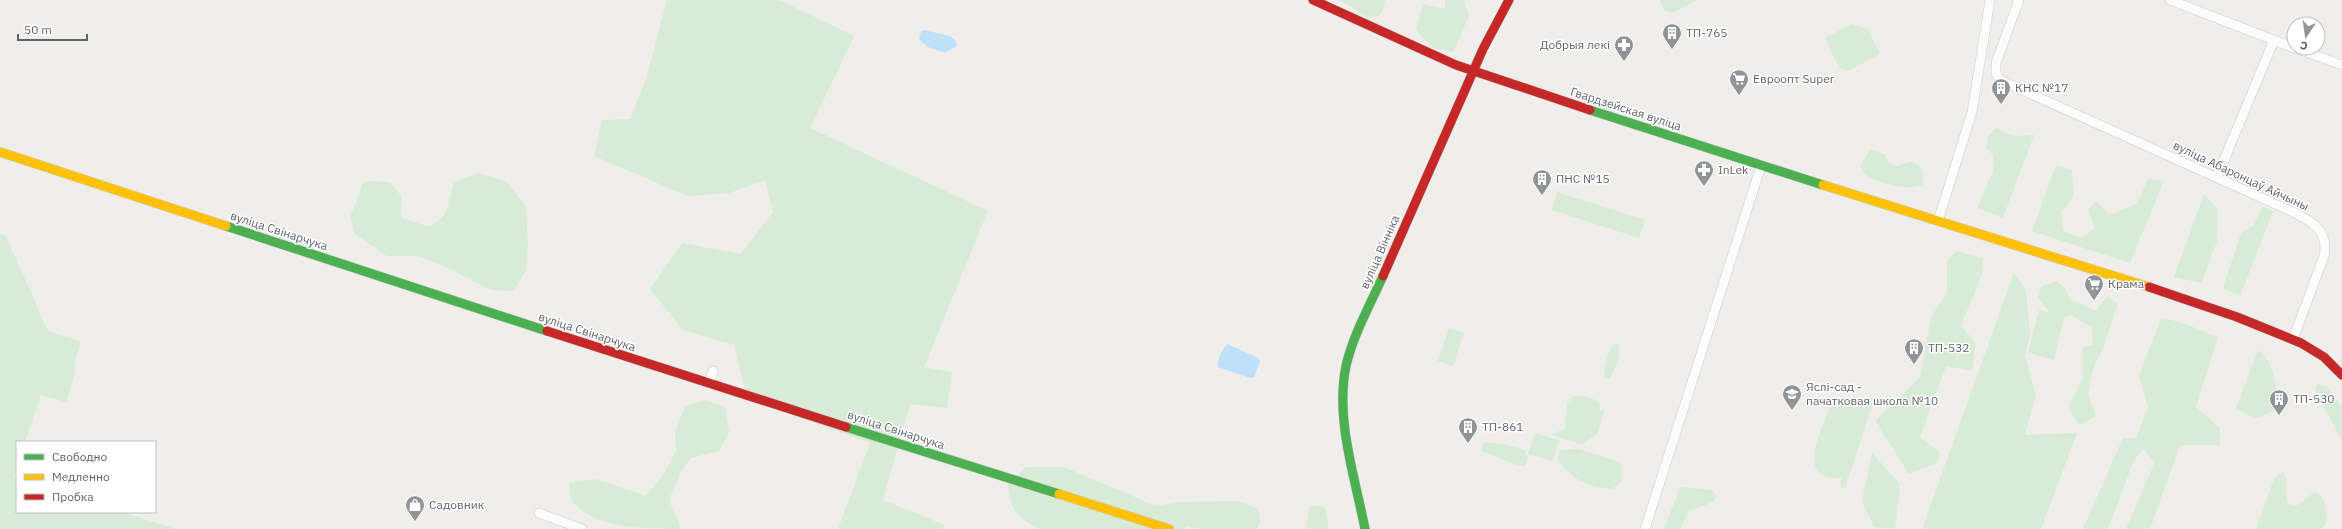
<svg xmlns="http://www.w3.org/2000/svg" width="2342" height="529" font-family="'IBM Plex Sans',sans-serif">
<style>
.green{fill:#d8ebd6}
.water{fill:#bfe0f9}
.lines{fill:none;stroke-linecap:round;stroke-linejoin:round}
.street-casing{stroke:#cbcccc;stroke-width:10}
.fast-casing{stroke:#cacacb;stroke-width:10}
.slow-casing{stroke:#cacacb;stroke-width:10}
.jam-casing{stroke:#cacacb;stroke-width:10}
.street{stroke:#fdfcfc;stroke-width:9}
.fast{stroke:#4caf50;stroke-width:9}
.slow{stroke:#ffc107;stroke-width:9}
.jam{stroke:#c62828;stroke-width:9}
.rail{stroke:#e4e4e4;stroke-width:3;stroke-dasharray:1 5;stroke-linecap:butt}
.labels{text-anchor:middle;stroke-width:3;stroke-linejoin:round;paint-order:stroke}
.poi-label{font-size:12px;fill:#5f6368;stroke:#fff;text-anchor:start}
.street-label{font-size:12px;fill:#5f6368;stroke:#fff}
</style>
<rect width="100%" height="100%" fill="#efeeea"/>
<path class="green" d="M667,0H779L854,36L810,128L988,211L924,367L952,372L947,408L910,404L883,500L945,525L943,529H838L870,443L796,416L745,390L734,345L683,330L650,289L682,243L741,254L773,212L765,180L729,193L688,196L594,156L602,120L630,119L646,79Z
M1340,0H1387L1380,15L1370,18Z
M1445,0H1463L1469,15L1454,52L1433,48L1416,30L1423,4L1445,9Z
M1660,0H1697L1673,13L1664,10Z
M1852,24L1868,29L1880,54L1848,71L1839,68L1825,38Z
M1996,128L2013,136L2034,135L2003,218L1977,208L1994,169L1993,155L1986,148L1988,136Z
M1870,149L1884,154L1889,162L1896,166C1911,163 1911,157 1923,171L1922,185C1917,186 1911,188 1906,187C1893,186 1865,180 1860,167Z
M2056,165L2072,170L2074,195L2061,213L2063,231L2081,238L2095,228L2088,210L2096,201L2110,215L2137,204L2148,179L2164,181L2130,263L2032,231Z
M478,173L506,181L526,207L528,244L526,270L514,291L491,290L446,267L419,256H387L355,234L350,217L364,181L390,182L402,197L401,218L430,227L445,215L454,183Z
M1557,192L1645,220L1639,238L1552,210Z
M2204,194L2218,210L2217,242L2201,283L2174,277Z
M2263,207L2273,212L2240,296L2223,288L2241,233L2253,226Z
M0,234L6,236L48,331L81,342L75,361L74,376L66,402L41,395L25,442H17V468L14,478L17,479V512H122L176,529H0Z
M1957,251L1983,259L1982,274L1961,326L1976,343L1972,371L1946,366L1920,437L1940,453L1937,463L1909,474L1875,421L1920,377L1931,317L1947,293V261Z
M2014,273L2026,290L2030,334L2025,356L2036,395L2025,435L2077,433L2041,529H1922Z
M2057,281L2066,289L2069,299L2096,311L2107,296L2118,304L2103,348L2094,365L2088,395L2096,416L2079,425L2068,408L2083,378L2082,348L2093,345L2092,328L2071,315L2064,317L2054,360L2028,353L2039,310L2050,313L2037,296L2042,286Z
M2161,318L2180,322L2218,337L2196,407L2220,428V445H2180L2150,529H2126L2155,462L2143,449L2133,462L2108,529H2083L2123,438H2136L2148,407L2139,376Z
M1449,328L1464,333L1453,366L1438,361Z
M1615,343L1618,344C1621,355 1615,369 1610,379H1606L1604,377C1605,365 1607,352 1615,343Z
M2258,350C2277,364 2276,388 2278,409L2255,419L2236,408Z
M2318,384L2326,386L2342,407V441L2316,393L2315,388Z
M1573,396C1584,396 1593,396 1600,405V411L1605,409L1597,434L1582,444L1551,435L1565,428L1567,404Z
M1869,397L1874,399L1845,489L1840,487L1842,477C1829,481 1814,475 1814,459C1813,447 1824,424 1828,411C1837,398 1855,396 1865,409Z
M706,400L725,407L729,432L719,451L691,458L681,471L669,500L681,529C645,529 594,529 572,501C569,496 570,488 569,483L596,479L646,496L663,475L676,451L675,432L685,406Z
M1535,433L1559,440L1553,461L1528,454Z
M1486,442L1503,444L1525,450L1528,458L1525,466L1516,465L1482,451V445Z
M1579,449L1620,462L1622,469L1621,482L1612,489C1588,487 1570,479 1557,458L1560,450Z
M1872,453L1900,484L1895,529L1874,527L1862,501Z
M1026,467H1064L1156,506L1179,502L1238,501L1259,509L1260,523L1257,529H1199L1187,526L1184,529H1038C1017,517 1010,509 1008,484Z
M2284,471C2289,484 2282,490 2289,504L2296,506L2315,492C2326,496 2326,512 2327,522L2321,529H2256L2274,479Z
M1680,487L1712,490L1717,497L1713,502L1689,511L1680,529H1664Z
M1314,505L1325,508L1329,529H1306L1309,508Z"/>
<path class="water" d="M924,30L950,36L955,40L957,46L945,53L928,47L919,39L921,32Z
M1228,344L1258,358L1260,362L1254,377L1250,378L1218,367C1217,360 1222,348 1228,344Z"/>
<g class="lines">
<defs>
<path id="street" d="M2019,0L1996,63V73L2000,80L2282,207C2305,218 2330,226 2324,256L2293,339
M2170,0L2294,48
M2295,48L2342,65
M2217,177L2274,40
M1938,221L1972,112L1990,0
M709,383L713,371
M539,513L582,529
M1645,529L1761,166"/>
<path id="fast" d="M1590,110L1823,185
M226,226L547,331
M846,427L1059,494
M1365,529C1355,477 1335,419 1346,366C1353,335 1370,305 1383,276"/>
<path id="slow" d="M0,152L226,226
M1823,185L2149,287
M1059,494L1169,529"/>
<path id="jam" d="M1313,0L1456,65L1590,110
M1383,276L1483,49L1509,0
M2149,287L2237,317L2301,343L2324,357L2342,375
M547,331L846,427"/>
</defs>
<use href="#street" class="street-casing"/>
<use href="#fast" class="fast-casing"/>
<use href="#slow" class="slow-casing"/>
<use href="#jam" class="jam-casing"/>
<use href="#street" class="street"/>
<use href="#fast" class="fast"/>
<use href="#slow" class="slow"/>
<use href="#jam" class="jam"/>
<path class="rail" d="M0,505L27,529"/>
</g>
<defs>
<symbol id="building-pin" viewBox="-11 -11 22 30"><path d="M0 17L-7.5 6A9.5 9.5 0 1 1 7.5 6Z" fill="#919496" stroke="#fff"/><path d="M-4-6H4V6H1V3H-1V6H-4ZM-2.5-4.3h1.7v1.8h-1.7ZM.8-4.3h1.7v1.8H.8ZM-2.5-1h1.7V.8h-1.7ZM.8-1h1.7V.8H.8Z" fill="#fff"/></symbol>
<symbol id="pharmacy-pin" viewBox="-11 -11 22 30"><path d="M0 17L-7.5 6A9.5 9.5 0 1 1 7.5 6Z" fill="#919496" stroke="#fff"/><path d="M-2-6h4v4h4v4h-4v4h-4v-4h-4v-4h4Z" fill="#fff"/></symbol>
<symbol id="supermarket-pin" viewBox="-11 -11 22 30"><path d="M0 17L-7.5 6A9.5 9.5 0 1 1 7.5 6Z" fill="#919496" stroke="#fff"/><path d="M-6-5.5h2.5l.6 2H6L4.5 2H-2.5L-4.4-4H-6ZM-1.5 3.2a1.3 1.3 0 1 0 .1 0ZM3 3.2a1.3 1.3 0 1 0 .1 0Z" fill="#fff"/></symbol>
<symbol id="school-pin" viewBox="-11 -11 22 30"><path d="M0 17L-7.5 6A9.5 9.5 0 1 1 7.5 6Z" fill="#919496" stroke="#fff"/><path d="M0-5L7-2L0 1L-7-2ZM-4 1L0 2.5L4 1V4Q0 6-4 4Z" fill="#fff"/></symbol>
<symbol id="shop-pin" viewBox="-11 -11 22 30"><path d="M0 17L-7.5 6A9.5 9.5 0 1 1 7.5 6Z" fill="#919496" stroke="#fff"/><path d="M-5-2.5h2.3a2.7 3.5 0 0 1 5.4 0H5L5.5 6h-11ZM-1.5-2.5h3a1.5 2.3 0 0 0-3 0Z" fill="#fff"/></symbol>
</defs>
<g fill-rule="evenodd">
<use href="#building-pin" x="1661" y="22" width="22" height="30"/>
<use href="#pharmacy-pin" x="1613" y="34" width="22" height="30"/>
<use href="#supermarket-pin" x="1728" y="68" width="22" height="30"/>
<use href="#building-pin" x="1990" y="77" width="22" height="30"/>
<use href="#pharmacy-pin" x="1693" y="159" width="22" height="30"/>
<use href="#building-pin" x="1531" y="168" width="22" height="30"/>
<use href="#supermarket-pin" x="2083" y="273" width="22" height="30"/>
<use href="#building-pin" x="1903" y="337" width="22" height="30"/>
<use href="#school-pin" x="1781" y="383" width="22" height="30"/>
<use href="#building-pin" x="2268" y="388" width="22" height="30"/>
<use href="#building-pin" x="1457" y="416" width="22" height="30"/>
<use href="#shop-pin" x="404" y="494" width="22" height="30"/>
</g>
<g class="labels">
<g class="poi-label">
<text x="1686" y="37">ТП-765</text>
<text x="1610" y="49" text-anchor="end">Добрыя лекі</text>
<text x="1753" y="83">Евроопт Super</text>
<text x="2015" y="92">КНС №17</text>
<text x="1718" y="174">InLek</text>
<text x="1556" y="183">ПНС №15</text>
<text x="2108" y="288">Крама</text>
<text x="1928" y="352">ТП-532</text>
<text x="1806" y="391">Яслі-сад -<tspan x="1806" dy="14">пачатковая школа №10</tspan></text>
<text x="2293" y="403">ТП-530</text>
<text x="1482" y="431">ТП-861</text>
<text x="429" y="509">Садовник</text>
</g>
<g class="street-label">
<text transform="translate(1626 109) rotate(18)" y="4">Гвардзейская вуліца</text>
<text transform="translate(2241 176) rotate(25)" y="4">вуліца Абаронцаў Айчыны</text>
<text transform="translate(279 231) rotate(18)" y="4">вуліца Свінарчука</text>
<text transform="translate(1380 252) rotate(-66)" y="4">вуліца Вінніка</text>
<text transform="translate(587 332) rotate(18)" y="4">вуліца Свінарчука</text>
<text transform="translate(896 430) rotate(18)" y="4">вуліца Свінарчука</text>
</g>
</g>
<rect x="16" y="441" width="140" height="72" fill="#ffffff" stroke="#bfc1c3"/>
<rect x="24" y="454" width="20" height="6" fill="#4caf50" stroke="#bfc1c3"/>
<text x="52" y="461" font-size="12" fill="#5f6368">Свободно</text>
<rect x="24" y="474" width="20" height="6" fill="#ffc107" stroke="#bfc1c3"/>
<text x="52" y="481" font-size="12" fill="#5f6368">Медленно</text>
<rect x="24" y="494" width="20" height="6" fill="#c62828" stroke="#bfc1c3"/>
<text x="52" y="501" font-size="12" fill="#5f6368">Пробка</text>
<g transform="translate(2306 36) rotate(193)"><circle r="19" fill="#ffffff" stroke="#bfc1c3"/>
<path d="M0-3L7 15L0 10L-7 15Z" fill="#919496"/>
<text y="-6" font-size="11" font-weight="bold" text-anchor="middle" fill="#5f6368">С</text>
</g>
<path d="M18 34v6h69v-6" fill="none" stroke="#5f6368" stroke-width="2"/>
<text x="24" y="34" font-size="12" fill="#5f6368" stroke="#ffffff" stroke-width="3" paint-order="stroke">50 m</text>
</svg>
